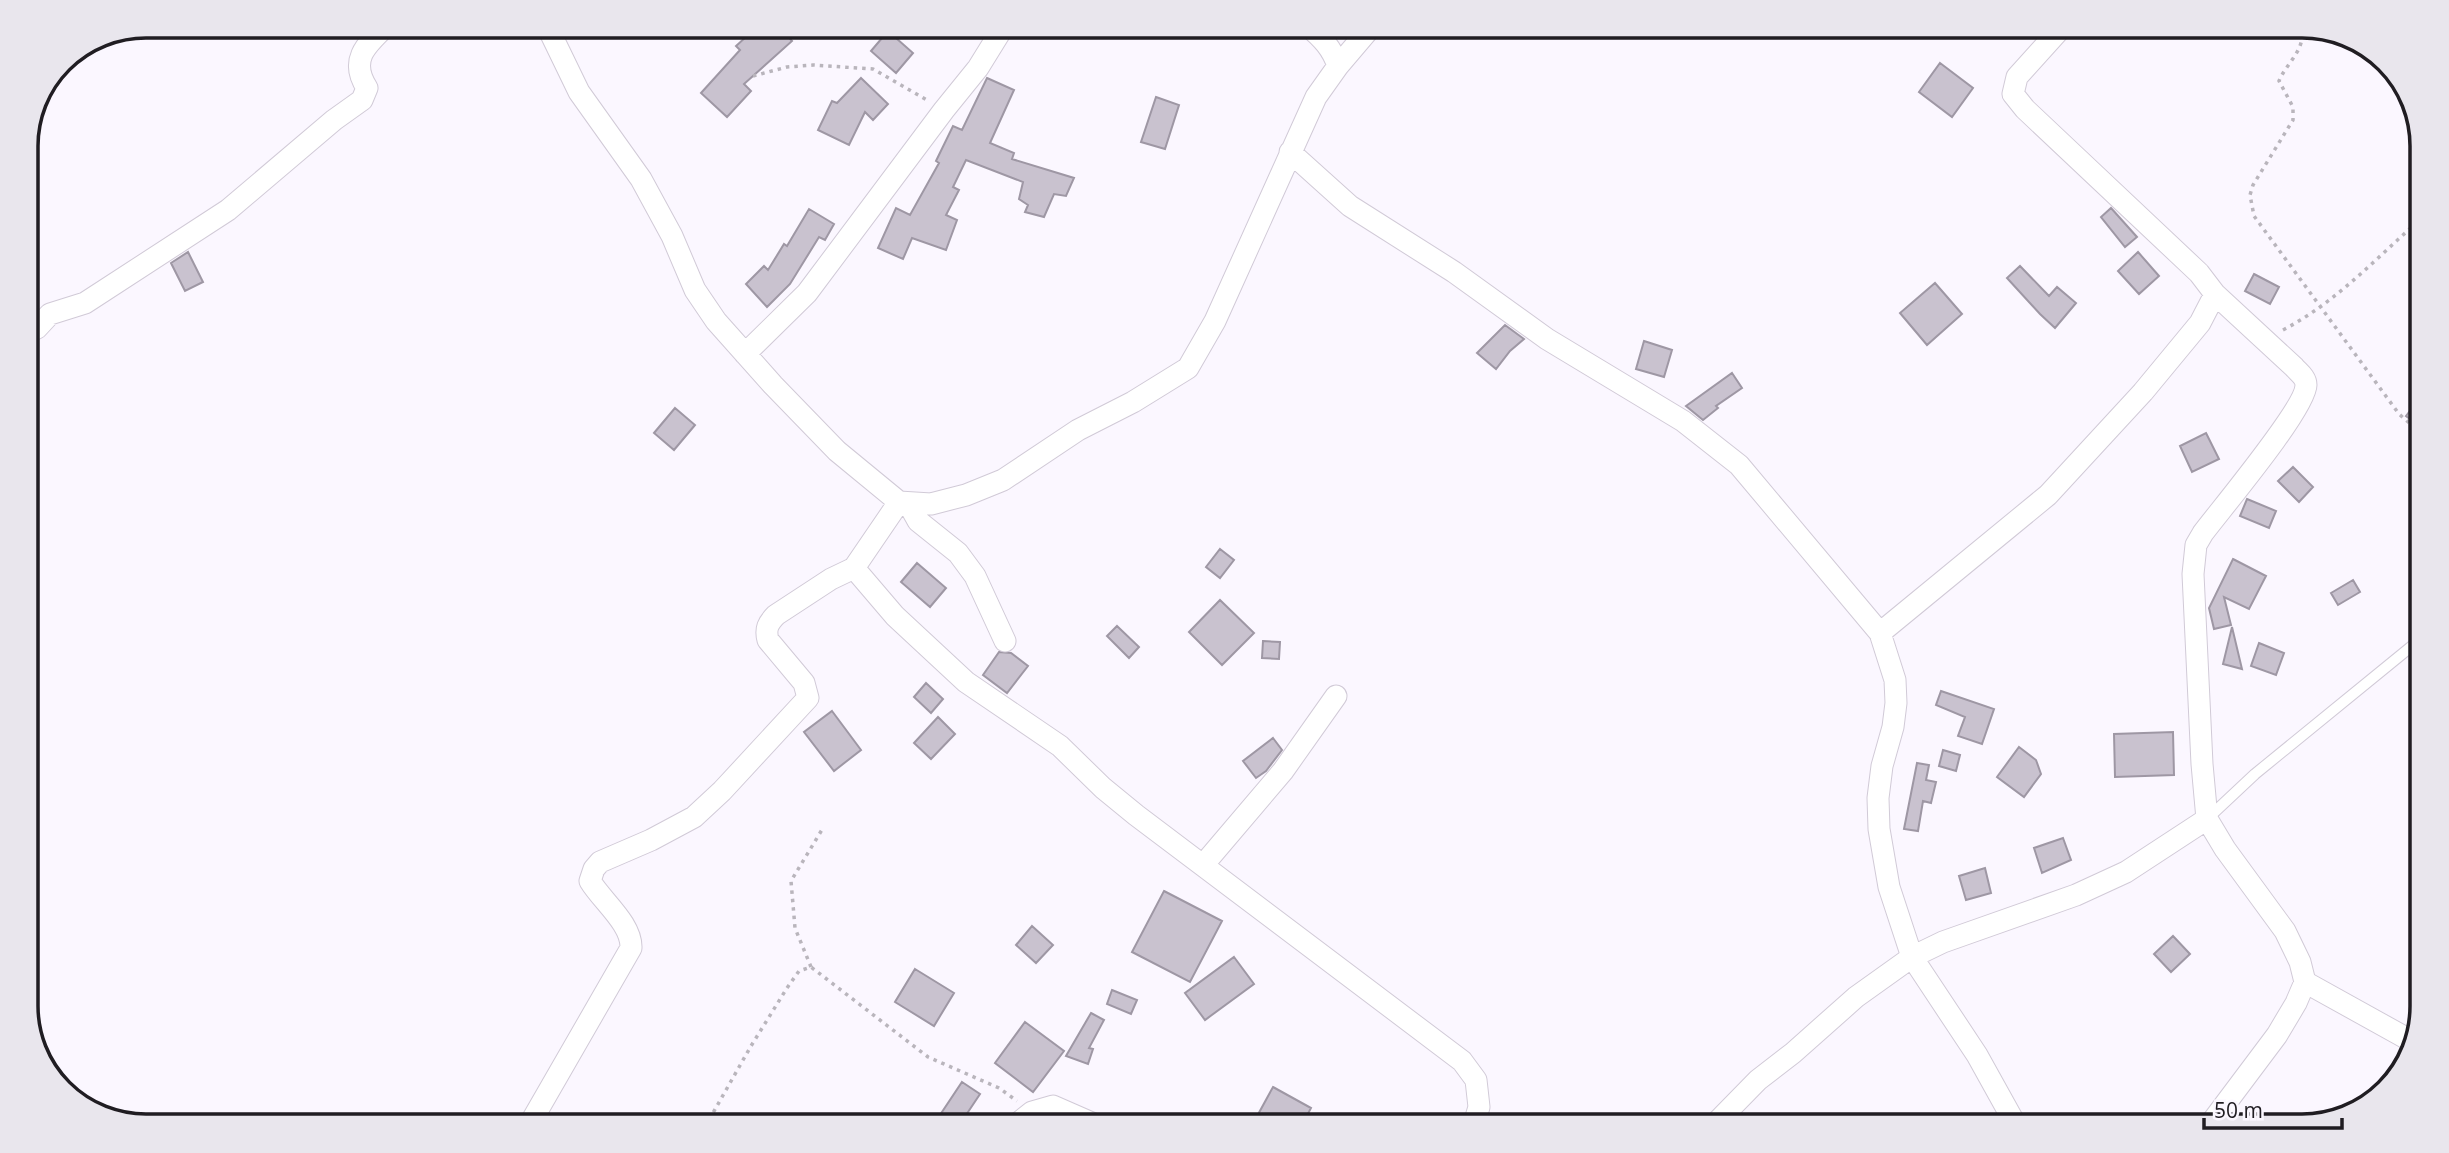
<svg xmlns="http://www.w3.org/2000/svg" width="2449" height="1153" font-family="'Open Sans',sans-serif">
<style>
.building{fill:#c9c2cf;stroke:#9e97a4;stroke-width:2}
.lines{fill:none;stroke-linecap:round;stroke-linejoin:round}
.lane-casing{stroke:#d1cad7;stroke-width:12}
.street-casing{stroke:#d1cad7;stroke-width:23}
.path{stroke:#b9b5bc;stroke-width:3.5;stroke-dasharray:3.5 5;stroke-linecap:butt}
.lane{stroke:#fff;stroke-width:10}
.street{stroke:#fff;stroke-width:21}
.rim{fill:none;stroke:#201d22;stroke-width:3.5}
</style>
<rect width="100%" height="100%" fill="#fbf7ff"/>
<path class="building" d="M758,26H779L792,41L744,84L751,91L727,117L701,93L740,50L736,46Z
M888,31L913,53L896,73L871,51Z
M1940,63L1973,88L1952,117L1919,92Z
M861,78L888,104L873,120L865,112L849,145L818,130L832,101L837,103Z
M987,78L1014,90L990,143L1014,153L1012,159L1074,178L1066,196L1054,194L1044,217L1025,212L1028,205L1019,199L1023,182L966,160L953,187L959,190L946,215L957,220L946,250L912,238L903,259L878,248L896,208L910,215L939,163L936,161L953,126L962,130Z
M1156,97L1179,105L1165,149L1141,142Z
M2111,208L2137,237L2125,247L2101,217Z
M809,209L834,224L825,240L819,237L790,284L767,307L746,284L764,266L768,270L784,244L787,246Z
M188,252L203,282L185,291L171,263Z
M2138,252L2159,276L2139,294L2118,271Z
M2020,266L2049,296L2057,287L2076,303L2055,328L2040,314L2007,278Z
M2254,274L2279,287L2270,304L2245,291Z
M1935,283L1962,314L1927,345L1900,313Z
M1505,325L1524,339L1510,351L1496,369L1477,353Z
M1644,341L1672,350L1664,377L1636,369Z
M1732,373L1742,388L1716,406L1718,408L1703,420L1686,406Z
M2423,394V429L2406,416Z
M675,408L695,425L674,450L654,433Z
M2206,433L2219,459L2192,472L2180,446Z
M2293,467L2313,487L2299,502L2278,481Z
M2247,499L2276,511L2269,528L2240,516Z
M1220,549L1234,560L1220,578L1206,567Z
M2233,559L2266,576L2249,609L2224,597L2231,625L2214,629L2209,608Z
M917,563L946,588L930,607L901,582Z
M2353,580L2360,592L2338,605L2331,593Z
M1220,600L1254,633L1222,665L1189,632Z
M1117,626L1139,647L1129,658L1107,636Z
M2232,627L2242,669L2223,664Z
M1263,641L1280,642L1279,659L1262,658Z
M2259,643L2284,653L2276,675L2251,666Z
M999,652L1011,653L1028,666L1007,693L983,675Z
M926,683L943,699L931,713L914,697Z
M1941,691L1994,709L1982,744L1958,736L1965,717L1936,705Z
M832,711L861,750L834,771L804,732Z
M938,717L955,734L931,759L914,743Z
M2173,732L2174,775L2115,777L2114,734Z
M1273,738L1282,750L1266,771L1256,778L1243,761Z
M2019,747L2036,760L2041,774L2024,797L1997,777Z
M1943,750L1960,755L1956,771L1939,766Z
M1917,763L1929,765L1926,780L1936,782L1931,803L1923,801L1918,831L1904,829Z
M2063,838L2071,860L2042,873L2034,848Z
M1985,868L1991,893L1966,900L1959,876Z
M1164,891L1222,921L1190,982L1132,952Z
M1032,926L1053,945L1036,963L1016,945Z
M2173,936L2190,954L2171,972L2154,954Z
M1234,957L1254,984L1205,1020L1185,993Z
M915,969L954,993L934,1026L895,1002Z
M1112,990L1137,1000L1131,1014L1107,1004Z
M1091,1013L1104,1020L1089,1048L1093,1049L1088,1064L1066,1056Z
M1025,1022L1064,1051L1033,1092L995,1063Z
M962,1082L980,1094L958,1127H951L938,1118Z
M1273,1087L1311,1108L1301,1127H1267L1255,1120Z"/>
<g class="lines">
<defs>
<path id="lane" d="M2207,819L2255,774L2423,637"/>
<path id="street" d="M547,26L579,92L641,179L672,236L695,290L716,321L773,385L837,451L899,502
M1308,26C1322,38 1332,48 1338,66
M1290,152L1350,206L1454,272L1547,339L1683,421L1739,465L1880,633L1895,680L1896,703L1893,727L1882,766L1878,798L1879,829L1889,887L1912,957L1977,1055L2017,1127
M26,334L37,328L50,314L85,303L228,210L334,120L362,100L367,88C349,60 366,45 386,26
M745,354L807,293L944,110L978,68L1004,26
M908,503L918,521L958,553L975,576L1005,641
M854,568L895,616L966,682L1060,746L1103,788L1136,815L1462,1061L1476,1080L1479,1107L1473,1127
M1880,633L2048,495L2143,392L2200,323L2215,294L2199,273L2025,109L2013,94L2017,77L2063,26
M1204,864L1283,771L1336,696
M2305,982L2415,1043
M528,1127L631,948C632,924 602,901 590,881L594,869L600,862L651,840L694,817L722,791L808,698L804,683L768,640C765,629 768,623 776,615L831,579L854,568L899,502L931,504L966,495L1003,480L1078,430L1133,402L1188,368L1215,321L1316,97L1338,66L1372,26
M1013,1127L1032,1112L1053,1106L1101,1127
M1712,1127L1758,1080L1793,1053L1856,997L1912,957L1943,942L2076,895L2126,872L2207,819
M2208,1127L2277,1035L2296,1003L2305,982L2300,962L2285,931L2225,849L2207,819L2202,764L2193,574L2196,545L2203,533C2221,509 2306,408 2306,385C2306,377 2298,372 2294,367L2215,294"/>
</defs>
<use href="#lane" class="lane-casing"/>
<use href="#street" class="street-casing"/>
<path class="path" d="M2299,26C2310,46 2286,63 2279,81L2293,107V120L2253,185L2250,195L2254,216L2399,414L2423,435
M753,76L787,67L813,65L873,69L927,100
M2283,330C2338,301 2376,258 2423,217
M811,967L795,928L791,881L823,828
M705,1127L751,1046L787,988L799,971L811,967L928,1057L999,1088L1017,1101"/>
<use href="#lane" class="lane"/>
<use href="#street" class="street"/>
</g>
<path d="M0 0H2449V1153H0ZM146 38H2302A108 108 0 0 1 2410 146V1006A108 108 0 0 1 2302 1114H146A108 108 0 0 1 38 1006V146A108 108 0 0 1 146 38Z" fill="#e9e6ed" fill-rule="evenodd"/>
<path class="rim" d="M146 38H2302A108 108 0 0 1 2410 146V1006A108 108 0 0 1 2302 1114H146A108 108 0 0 1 38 1006V146A108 108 0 0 1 146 38Z"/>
<path d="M2204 1118v10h138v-10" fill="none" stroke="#201d22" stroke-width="3.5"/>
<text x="2214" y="1118" font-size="21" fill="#201d22" stroke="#fbf7ff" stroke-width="5" paint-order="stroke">50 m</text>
</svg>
